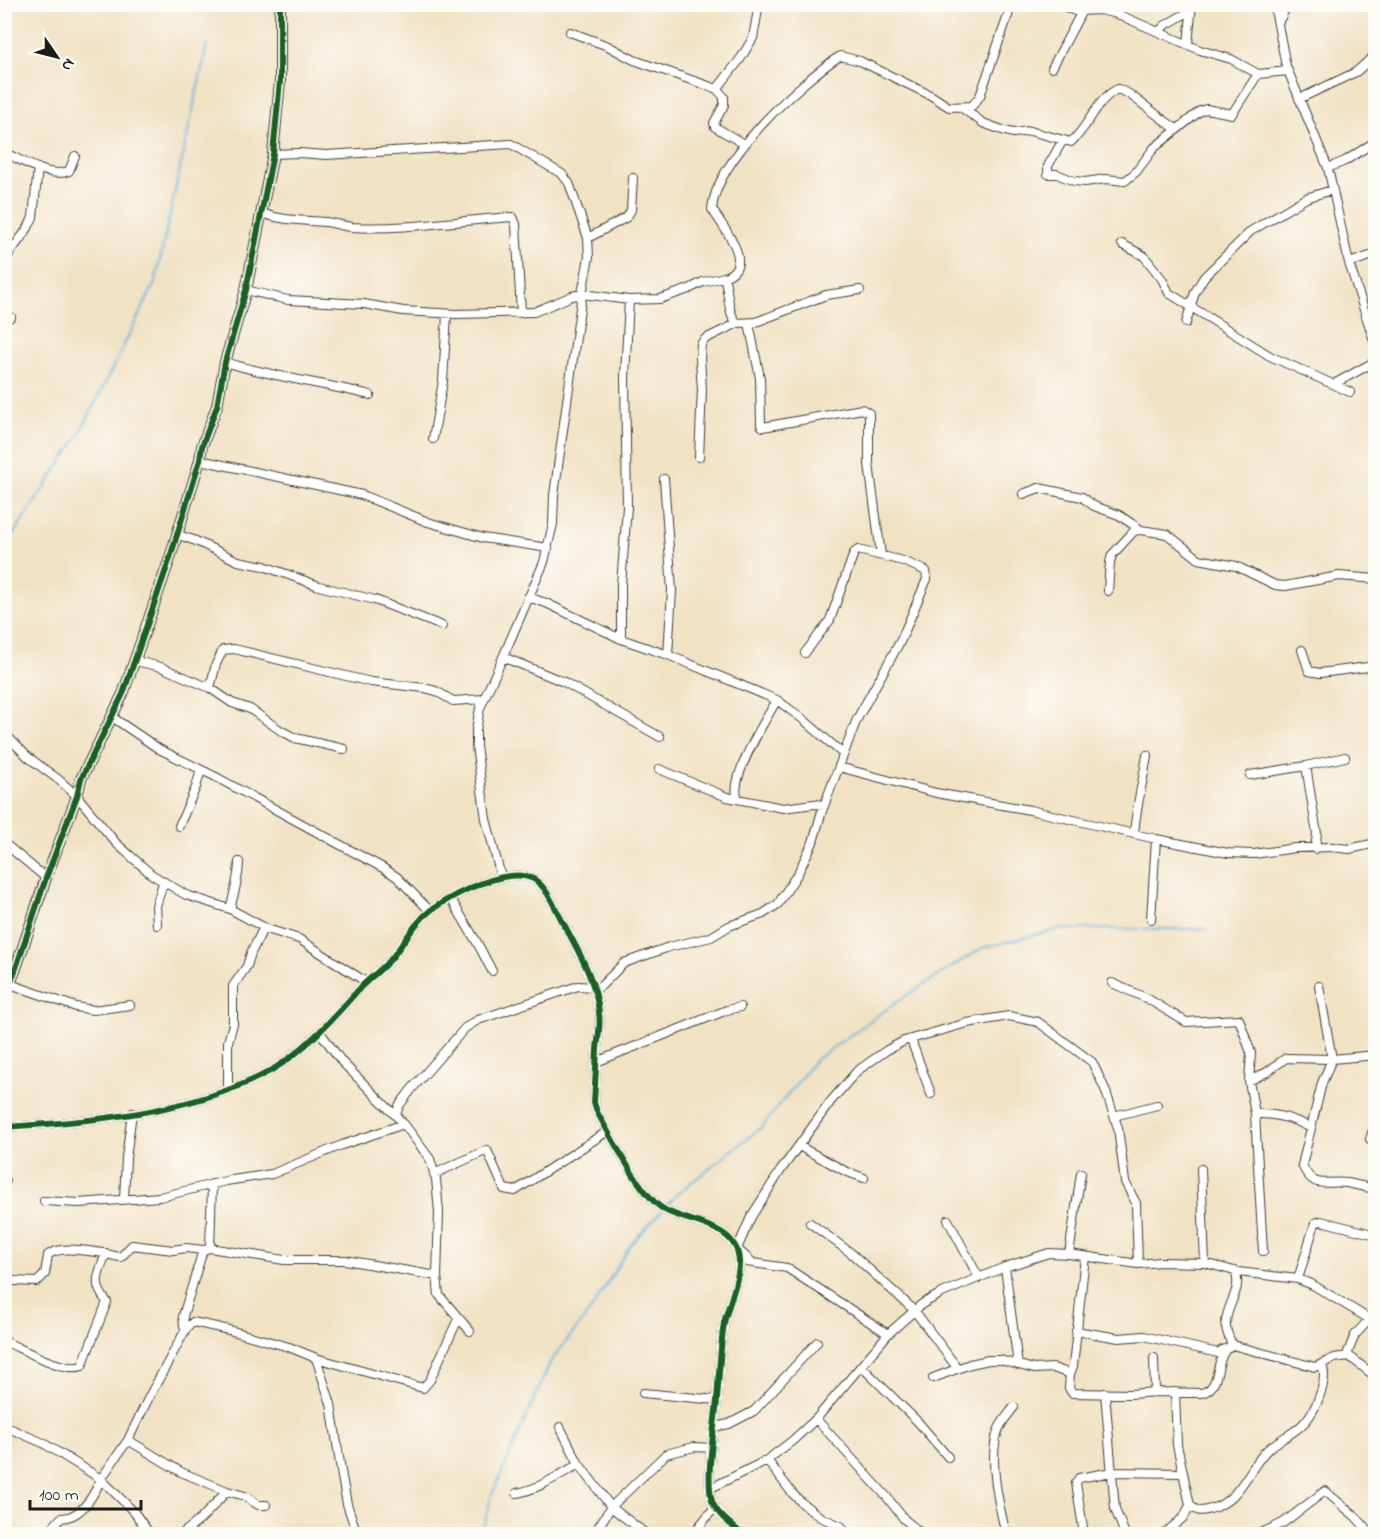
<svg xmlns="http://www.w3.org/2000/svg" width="1380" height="1539" font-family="'Indie Flower',sans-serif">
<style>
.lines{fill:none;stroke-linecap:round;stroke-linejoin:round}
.stream{stroke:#5db1d9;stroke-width:2}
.minor-casing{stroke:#3c3a35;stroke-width:10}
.tertiary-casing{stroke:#3c3a35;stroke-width:12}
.minor{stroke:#fff;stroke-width:8}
.tertiary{stroke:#fff;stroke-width:9}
.cycleway-casing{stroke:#fdfcf7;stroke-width:10}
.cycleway{stroke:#1b5e20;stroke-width:6}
</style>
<rect width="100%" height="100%" fill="#fdfcf7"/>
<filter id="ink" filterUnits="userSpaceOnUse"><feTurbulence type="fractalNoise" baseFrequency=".0167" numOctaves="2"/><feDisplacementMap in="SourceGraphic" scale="12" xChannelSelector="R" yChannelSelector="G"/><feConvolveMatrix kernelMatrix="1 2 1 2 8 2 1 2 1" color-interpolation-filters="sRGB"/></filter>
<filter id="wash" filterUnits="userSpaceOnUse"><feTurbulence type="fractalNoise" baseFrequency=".008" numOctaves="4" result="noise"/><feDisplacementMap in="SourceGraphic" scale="24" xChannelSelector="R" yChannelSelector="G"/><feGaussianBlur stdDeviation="1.35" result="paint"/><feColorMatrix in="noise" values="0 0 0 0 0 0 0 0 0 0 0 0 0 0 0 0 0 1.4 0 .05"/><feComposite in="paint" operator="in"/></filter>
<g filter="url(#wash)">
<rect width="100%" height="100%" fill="#f1e2c4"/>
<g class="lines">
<path class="stream" d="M4,548L77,439L155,283L207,45
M482,1534L491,1497L551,1361L591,1310L631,1244L678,1193L763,1126L814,1061L898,1001L982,948L1060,929H1206"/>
</g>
</g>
<g filter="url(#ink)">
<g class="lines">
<defs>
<path id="minor" d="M1059,4L1075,11L1100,10L1117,14L1200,50L1231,59L1258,74L1288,71
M1274,4L1286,66L1328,168L1349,263L1376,347
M1375,4L1376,5
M801,6V4
M1278,23L1288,4
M570,32L608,46L634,60L717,89L724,97V105L714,123L715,127L744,144
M1159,32L1164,26L1190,11
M1188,44L1192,4
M1052,68L1082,11
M717,89L741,58L753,38L759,4
M1299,99L1356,72L1376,54
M962,108L983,123L1002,130L1013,133L1030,131L1071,142C1089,127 1097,98 1118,89L1129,94L1176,129
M1063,140L1048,166V174H1057L1074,181L1085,182L1106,179L1125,181L1136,172L1154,148L1200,111L1206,109L1232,114L1258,74
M4,153C24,160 48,179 69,171L75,156
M273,154L299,153L326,155L511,144L562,174L569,183L588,238L589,257L582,294L554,495L553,524L544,562L503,657
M1328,168L1345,161L1376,141
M261,213C283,221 301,220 325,222C334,223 343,226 352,227C406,230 459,220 513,217L516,224L521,313
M588,238L627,217L631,210L633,178
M1122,244L1144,256L1162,279L1169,293L1270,356L1350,392
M4,261L28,228L33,217L38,168
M1349,263L1376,254
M724,277C757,265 723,228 712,209C716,160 800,82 840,56L860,61L932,96L949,107L972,106L980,96L1012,4
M246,290L288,300L364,304L403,311L456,314L534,312L572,296L582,294L629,300L660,299L689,289L703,282L724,277C729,290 727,316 738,323L756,322L826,295L860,290
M4,315L11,317
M749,323L760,378L761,425L763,427L862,409L869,413V464L881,555
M1186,323L1195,292L1204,277L1251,231L1306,198L1332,190
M225,362C273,377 321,383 370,395
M1334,384L1376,361
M433,439L443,381L447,314
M699,457L702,390L700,358L701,344L705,339L738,323
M200,460L362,495L428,522L483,538L548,548
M664,479L672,590L668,655
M1023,494L1039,488L1082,497L1094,506L1119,515L1141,530
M176,534L196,541L238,561L264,566L319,586L375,600L442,626
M1108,591L1110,562L1112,555L1134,531L1141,530L1167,534L1199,559L1236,566L1275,585L1285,586L1339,576L1376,579
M528,597L546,603L621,639L668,655L777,700L804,720L843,754
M621,639V585L627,507L625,376L629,300
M1302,650L1309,671L1320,673L1376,666
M136,657L140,662L161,667L210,688L232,703L250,709L280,730L295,738L344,749
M210,688L216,664L223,650L234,649L371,682L425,688L436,691L453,701L483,699
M112,717L159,749L214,776L383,868L397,877L430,911
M4,733L28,757L59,780L77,796L116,843L151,874L186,895L230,909L267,929L299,939L366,982
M1306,766L1317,834L1315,849
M839,767L936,793L1030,810L1156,839L1228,853L1254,854L1295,848L1332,847L1349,849L1376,843
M659,769L727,797L783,808L814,804L824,805
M1250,775L1306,766L1345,757
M738,799C728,779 766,719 777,700
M179,826L196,787L201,770
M1134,834C1136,807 1143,782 1147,755
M4,843L46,878
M501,877L486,819L476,746V730L480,708L503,657L564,682L660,737
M451,899L479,946L492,971
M230,909C234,894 239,877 239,862
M1151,919L1156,839
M157,925L156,906L163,883
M1112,983L1148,999L1186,1022L1239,1019L1251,1053L1249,1081L1255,1114C1275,1113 1293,1118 1311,1128
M10,984L76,1007L93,1010L130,1005
M1319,986L1332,1059L1376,1055
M594,990L601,986L624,963L669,947L711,937L729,926L763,914L778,904L798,873L813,842L822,811L857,719L901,640L927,579L926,571L903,561L858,550L854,553L830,620L805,653
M320,1032L342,1062L404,1124L430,1159L436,1179L439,1212L437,1276L439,1295L470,1331
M911,1040L931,1094
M596,1062L727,1010L740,1007
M1249,1081L1267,1072L1286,1058L1332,1059L1322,1083L1302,1165C1314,1191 1324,1180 1347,1183C1356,1185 1366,1187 1376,1189
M228,1091V1042L233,1024V986L247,966L251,953L264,927
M1255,1114L1263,1251
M396,1115L399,1106L411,1090L465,1028L478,1020L578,986L593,987
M1114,1116L1157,1105
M1376,1121L1370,1139L1376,1144
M4,1127C89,1122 198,1112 272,1070C307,1049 334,1017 361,987C371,977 382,969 391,959C404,943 414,923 431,910C453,895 509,864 535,880C546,887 552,902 558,913C574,944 596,978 599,1013C601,1025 598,1037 597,1049C596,1067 595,1085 594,1103L598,1114C613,1139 641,1197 665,1210C690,1224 737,1224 739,1261C740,1279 728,1305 724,1323C720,1349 719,1374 717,1400C715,1426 705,1478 712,1501C716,1514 732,1525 742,1534
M799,1146L845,1171L864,1178
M1201,1169L1205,1263
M434,1174L487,1150L504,1189L515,1191L608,1131
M4,1181H6
M124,1199L126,1158L132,1113
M44,1201L79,1203L160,1197L226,1181L272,1174L342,1145L404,1124
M948,1220L979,1278
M810,1223L851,1253L914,1310L958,1369
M210,1248L212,1184
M1069,1254L1081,1173
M751,1261L737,1249L751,1217L781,1170L831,1101L857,1071L887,1050L904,1041L967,1023L1009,1016L1038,1022L1092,1062L1105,1089L1118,1128L1125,1182L1136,1203L1138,1264
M747,1262L787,1268L888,1334
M1005,1267L1018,1365
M1235,1271C1243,1290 1227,1303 1226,1322C1225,1330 1229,1337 1232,1345L1315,1367L1334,1358L1349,1356L1376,1377
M4,1278L15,1281L37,1282L45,1274L48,1255C59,1245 88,1251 103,1253C110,1254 114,1257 121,1257L132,1245L173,1250L186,1248L203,1250L210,1248L284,1260H345L437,1276
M1298,1279L1315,1223L1321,1221L1376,1235
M186,1329L184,1326L183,1316L203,1250
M1076,1331L1119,1338L1144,1336L1218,1353L1224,1349
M4,1341C23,1349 63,1373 82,1366L107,1302C91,1283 99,1274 106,1253
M1349,1356L1348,1352L1355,1335L1376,1312
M316,1358L331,1404L342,1477L347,1504L357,1534
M1154,1358L1155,1392
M862,1367L918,1422L948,1457
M1070,1374L1073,1366L1085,1257
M933,1378L970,1364L989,1360H1000L1034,1369L1053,1368L1070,1374L1069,1388L1072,1393L1131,1394L1155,1392L1201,1393C1224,1389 1212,1355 1232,1345
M643,1393L717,1400
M1105,1393L1115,1509L1125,1534
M816,1419L886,1496L904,1519L922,1534
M4,1426L43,1443L101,1479L128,1440L149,1397L186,1329L193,1322L229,1330L289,1347L316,1358L423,1388L430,1380L458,1319
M560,1427L579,1464L611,1507L646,1534
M714,1427L729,1424L754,1411L817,1342
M128,1440L181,1472L227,1491L201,1519L182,1534
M767,1460L792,1493L802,1503L820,1517L841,1526L847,1534
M711,1488L767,1460L792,1441L816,1419L888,1334L922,1304L942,1293L1005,1267L1049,1253L1069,1254L1138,1264L1160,1262L1205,1263L1238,1272L1298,1279L1313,1285L1376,1323
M227,1491L245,1496L258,1505H266
M517,1493C539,1489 559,1475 579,1464
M1190,1505C1197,1512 1201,1512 1210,1509C1239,1502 1247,1471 1266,1451C1277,1440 1292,1435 1303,1424C1315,1412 1329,1381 1322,1365
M47,1534L61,1518C81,1518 94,1495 101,1479L134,1512L150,1534
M594,1534L611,1507L666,1454L694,1447L712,1448
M693,1534L715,1507
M1006,1534C999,1506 988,1459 998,1431C1001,1422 1009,1414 1014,1407
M1084,1534L1076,1483L1079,1478L1112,1472L1182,1473
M1164,1534L1184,1517L1190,1505L1177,1445L1175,1392
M1259,1534L1283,1523L1325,1491L1356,1517L1371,1534"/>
<path id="tertiary" d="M4,997L15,971L46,878L77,796L81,779L123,694L169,561L200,460L202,446L217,406L225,362L246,290L273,154L280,81V4"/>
</defs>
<use href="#minor" class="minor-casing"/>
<use href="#tertiary" class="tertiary-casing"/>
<use href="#minor" class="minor"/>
<use href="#tertiary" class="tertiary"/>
<defs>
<path id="cycleway" d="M4,997L15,971L46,878L77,796L81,779L123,694L169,561L200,460L202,446L217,406L225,362L246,290L273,154L280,81V4
M4,1127C89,1122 198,1112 272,1070C307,1049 334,1017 361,987C371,977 382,969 391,959C404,943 414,923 431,910C453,895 509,864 535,880C546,887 552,902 558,913C574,944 596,978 599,1013C601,1025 598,1037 597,1049C596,1067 595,1085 594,1103L598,1114C613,1139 641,1197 665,1210C690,1224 737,1224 739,1261C740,1279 728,1305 724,1323C720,1349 719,1374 717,1400C715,1426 705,1478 712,1501C716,1514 732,1525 742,1534"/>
</defs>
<use href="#cycleway" class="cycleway-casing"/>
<use href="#cycleway" class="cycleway"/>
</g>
</g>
<rect width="1380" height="1539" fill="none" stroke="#fdfcf7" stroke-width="24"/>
<g transform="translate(57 57) rotate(125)" stroke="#fdfcf7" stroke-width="4.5" paint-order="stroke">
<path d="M0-4.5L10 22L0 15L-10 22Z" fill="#1c1c1c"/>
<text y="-9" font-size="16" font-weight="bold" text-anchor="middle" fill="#1c1c1c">N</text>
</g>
<path d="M30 1500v9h111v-9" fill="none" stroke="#1c1c1c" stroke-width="3"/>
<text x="39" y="1500" font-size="18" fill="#1c1c1c" stroke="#fdfcf7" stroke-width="4.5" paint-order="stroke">100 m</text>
</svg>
